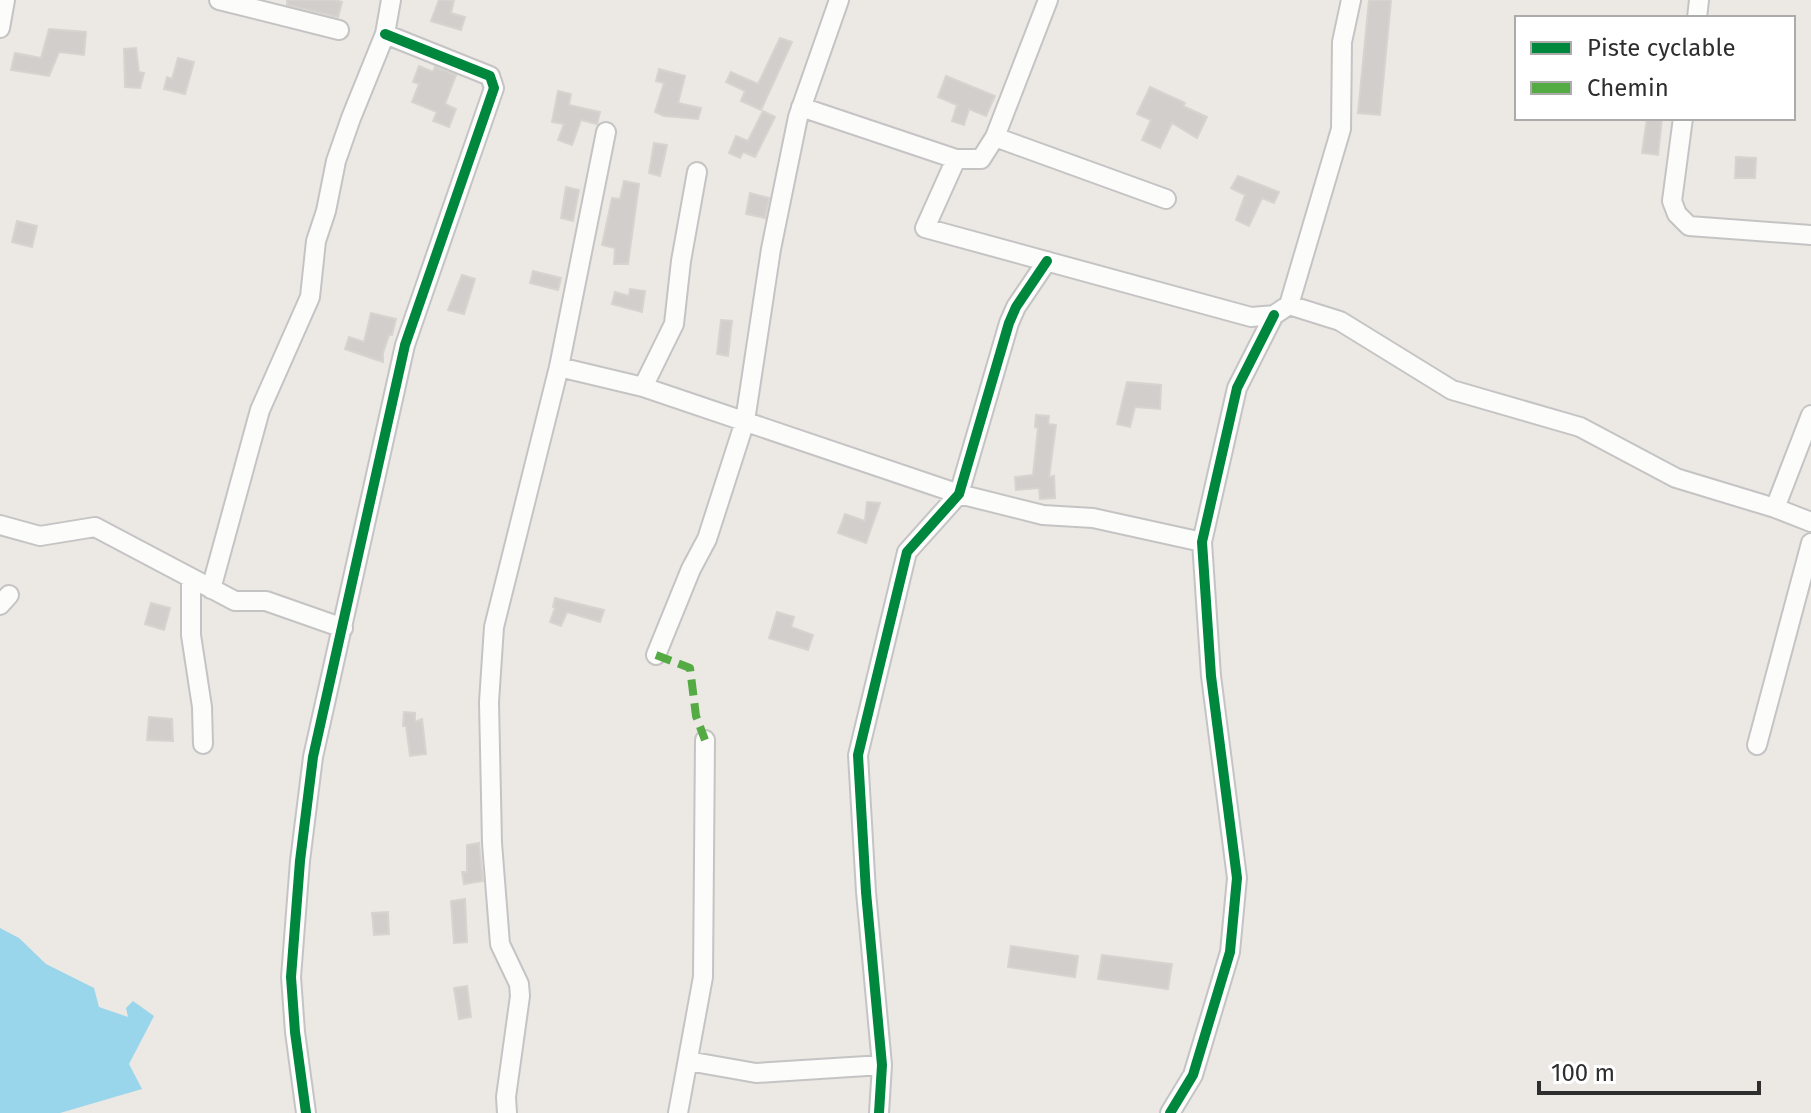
<svg xmlns="http://www.w3.org/2000/svg" width="1811" height="1113" font-family="'Fira Sans',sans-serif">
<style>
.water{fill:#99d6ec}
.building{fill:#d1cecb;stroke:#d7d4d0;stroke-width:2}
.lines{fill:none;stroke-linecap:round;stroke-linejoin:round}
.street-casing{stroke:#c5c4c5;stroke-width:22}
.street{stroke:#fcfcfb;stroke-width:18}
.quiet{stroke:#54ab44;stroke-width:8;stroke-dasharray:16 8;stroke-linecap:butt}
.cycleway-casing{stroke:#fff;stroke-width:15}
.cycleway{stroke:#00873e;stroke-width:10}
</style>
<rect width="100%" height="100%" fill="#ece8e4"/>
<path class="water" d="M0,928L19,938L46,964L94,988L99,1007L128,1017L126,1008L133,1001L154,1016L129,1064L142,1089L60,1113H0Z"/>
<path class="building" d="M287,0H335L342,2L338,17L287,5Z
M439,0H454L451,13L465,17L461,30L431,21Z
M1369,0H1391L1380,115L1358,113Z
M49,29L86,32L84,55L59,52L49,76L11,70L15,53L41,58Z
M780,38L792,42L761,110L741,101L745,91L726,82L731,72L758,84Z
M136,48L139,72L144,73L140,88L125,87L124,49Z
M178,58L194,62L185,94L164,89L167,77L172,79Z
M419,66L433,72L435,67L456,75L445,104L456,109L449,127L433,121L437,112L412,102L419,84L413,82Z
M659,69L685,76L678,103L701,108L698,119L664,116L655,112L664,83L656,81Z
M946,76L995,96L986,116L969,109L964,125L952,121L957,105L938,97Z
M1150,87L1185,103L1183,106L1207,117L1197,138L1172,123L1160,148L1142,140L1151,120L1137,114Z
M558,91L571,94L569,105L600,112L597,124L581,120L572,145L558,140L564,124L552,122Z
M763,111L775,117L755,157L743,152L740,158L729,153L736,136L748,141Z
M1647,118H1662L1658,155L1642,153Z
M654,143L667,145L660,176L649,173Z
M1736,157L1756,158L1755,178H1735Z
M1238,176L1279,192L1274,203L1262,198L1249,226L1236,220L1245,195L1231,188Z
M624,181L639,184L628,264H614L615,248L602,245L612,198L620,199Z
M566,187L579,190L573,221L561,218Z
M750,193L769,198L765,218L746,214Z
M17,221L37,226L32,247L12,242Z
M533,271L561,278L558,290L530,283Z
M462,275L475,279L464,314L448,310Z
M630,289L645,291L642,312L612,304L615,292L629,296Z
M371,313L396,319L392,335H389L383,353V362L345,349L349,337L364,342Z
M721,320L732,321L728,356L717,354Z
M1127,382L1161,385L1160,409L1135,407L1130,427L1117,424Z
M1036,415L1049,416L1048,424L1056,425L1049,477L1054,476L1055,498L1040,499L1039,488L1016,490L1015,477L1033,475L1038,428L1035,427Z
M867,502L880,503L866,543L838,533L845,514L865,521Z
M555,598L604,610L600,622L567,612L561,626L550,622L555,608L553,607Z
M151,603L170,608L164,630L145,624Z
M777,612L794,617L791,627L813,635L808,650L769,638Z
M404,712L415,713V722L422,719L426,754L410,756L406,726H403Z
M149,717L172,719L173,741L147,740Z
M479,843L483,881L464,884L462,872H467V845Z
M465,899L467,942L454,943L451,901Z
M388,912L389,934L374,935L372,913Z
M1011,946L1078,956L1075,977L1008,967Z
M1102,955L1172,964L1168,989L1098,979Z
M467,986L471,1017L459,1019L454,988Z"/>
<g class="lines">
<defs>
<path id="street" d="M219,0L339,30
M1697,18L1699,0
M0,28L5,0
M801,107L956,159H981L995,137L1048,0
M1683,118L1672,201L1677,214L1689,226L1811,235
M995,137L1166,199
M956,159L925,228L1251,317L1274,315L1289,305L1341,129L1342,42L1351,0
M1289,305L1340,321L1452,390L1580,427L1676,478L1775,508
M559,367L643,387L959,494L1043,515L1093,518L1202,542
M643,387L674,324L681,261L697,172
M1811,415L1775,508L1811,522
M0,525L40,536L95,527L235,601H266L343,628
M191,580V635L202,707L203,744
M211,589L260,410L310,297L316,241L326,211L336,161L351,118L385,34L391,0
M0,605L9,595
M656,655L691,569L707,539L745,421L771,249L798,117L839,0
M1757,745L1811,543
M688,1061L756,1073L882,1065
M306,1113L295,1032L291,977L300,861L313,757L405,345L494,88L490,76L385,34
M507,1113L506,1097L520,996L519,984L500,944L492,843L489,702L494,627L559,367L606,132
M678,1113L703,977L705,740
M879,1113L882,1065L866,892L858,755L907,552L959,494L1009,323L1016,307L1047,261
M1170,1113L1193,1075L1230,952L1237,878L1211,676L1202,542L1237,388L1274,315"/>
</defs>
<use href="#street" class="street-casing"/>
<use href="#street" class="street"/>
<path class="quiet" d="M656,655L690,668L696,716L705,740"/>
<defs>
<path id="cycleway" d="M306,1113L295,1032L291,977L300,861L313,757L405,345L494,88L490,76L385,34
M879,1113L882,1065L866,892L858,755L907,552L959,494L1009,323L1016,307L1047,261
M1170,1113L1193,1075L1230,952L1237,878L1211,676L1202,542L1237,388L1274,315"/>
</defs>
<use href="#cycleway" class="cycleway-casing"/>
<use href="#cycleway" class="cycleway"/>
</g>
<rect x="1515" y="16" width="280" height="104" fill="#ffffff" stroke="#ababab" stroke-width="2"/>
<rect x="1531" y="42" width="40" height="12" fill="#00873e" stroke="#ababab" stroke-width="2"/>
<text x="1587" y="56" font-size="24" fill="#2e2e2e">Piste cyclable</text>
<rect x="1531" y="82" width="40" height="12" fill="#54ab44" stroke="#ababab" stroke-width="2"/>
<text x="1587" y="96" font-size="24" fill="#2e2e2e">Chemin</text>
<path d="M1539 1081v12h220v-12" fill="none" stroke="#2e2e2e" stroke-width="4"/>
<text x="1551" y="1081" font-size="24" fill="#2e2e2e" stroke="#ffffff" stroke-width="6" paint-order="stroke">100 m</text>
</svg>
